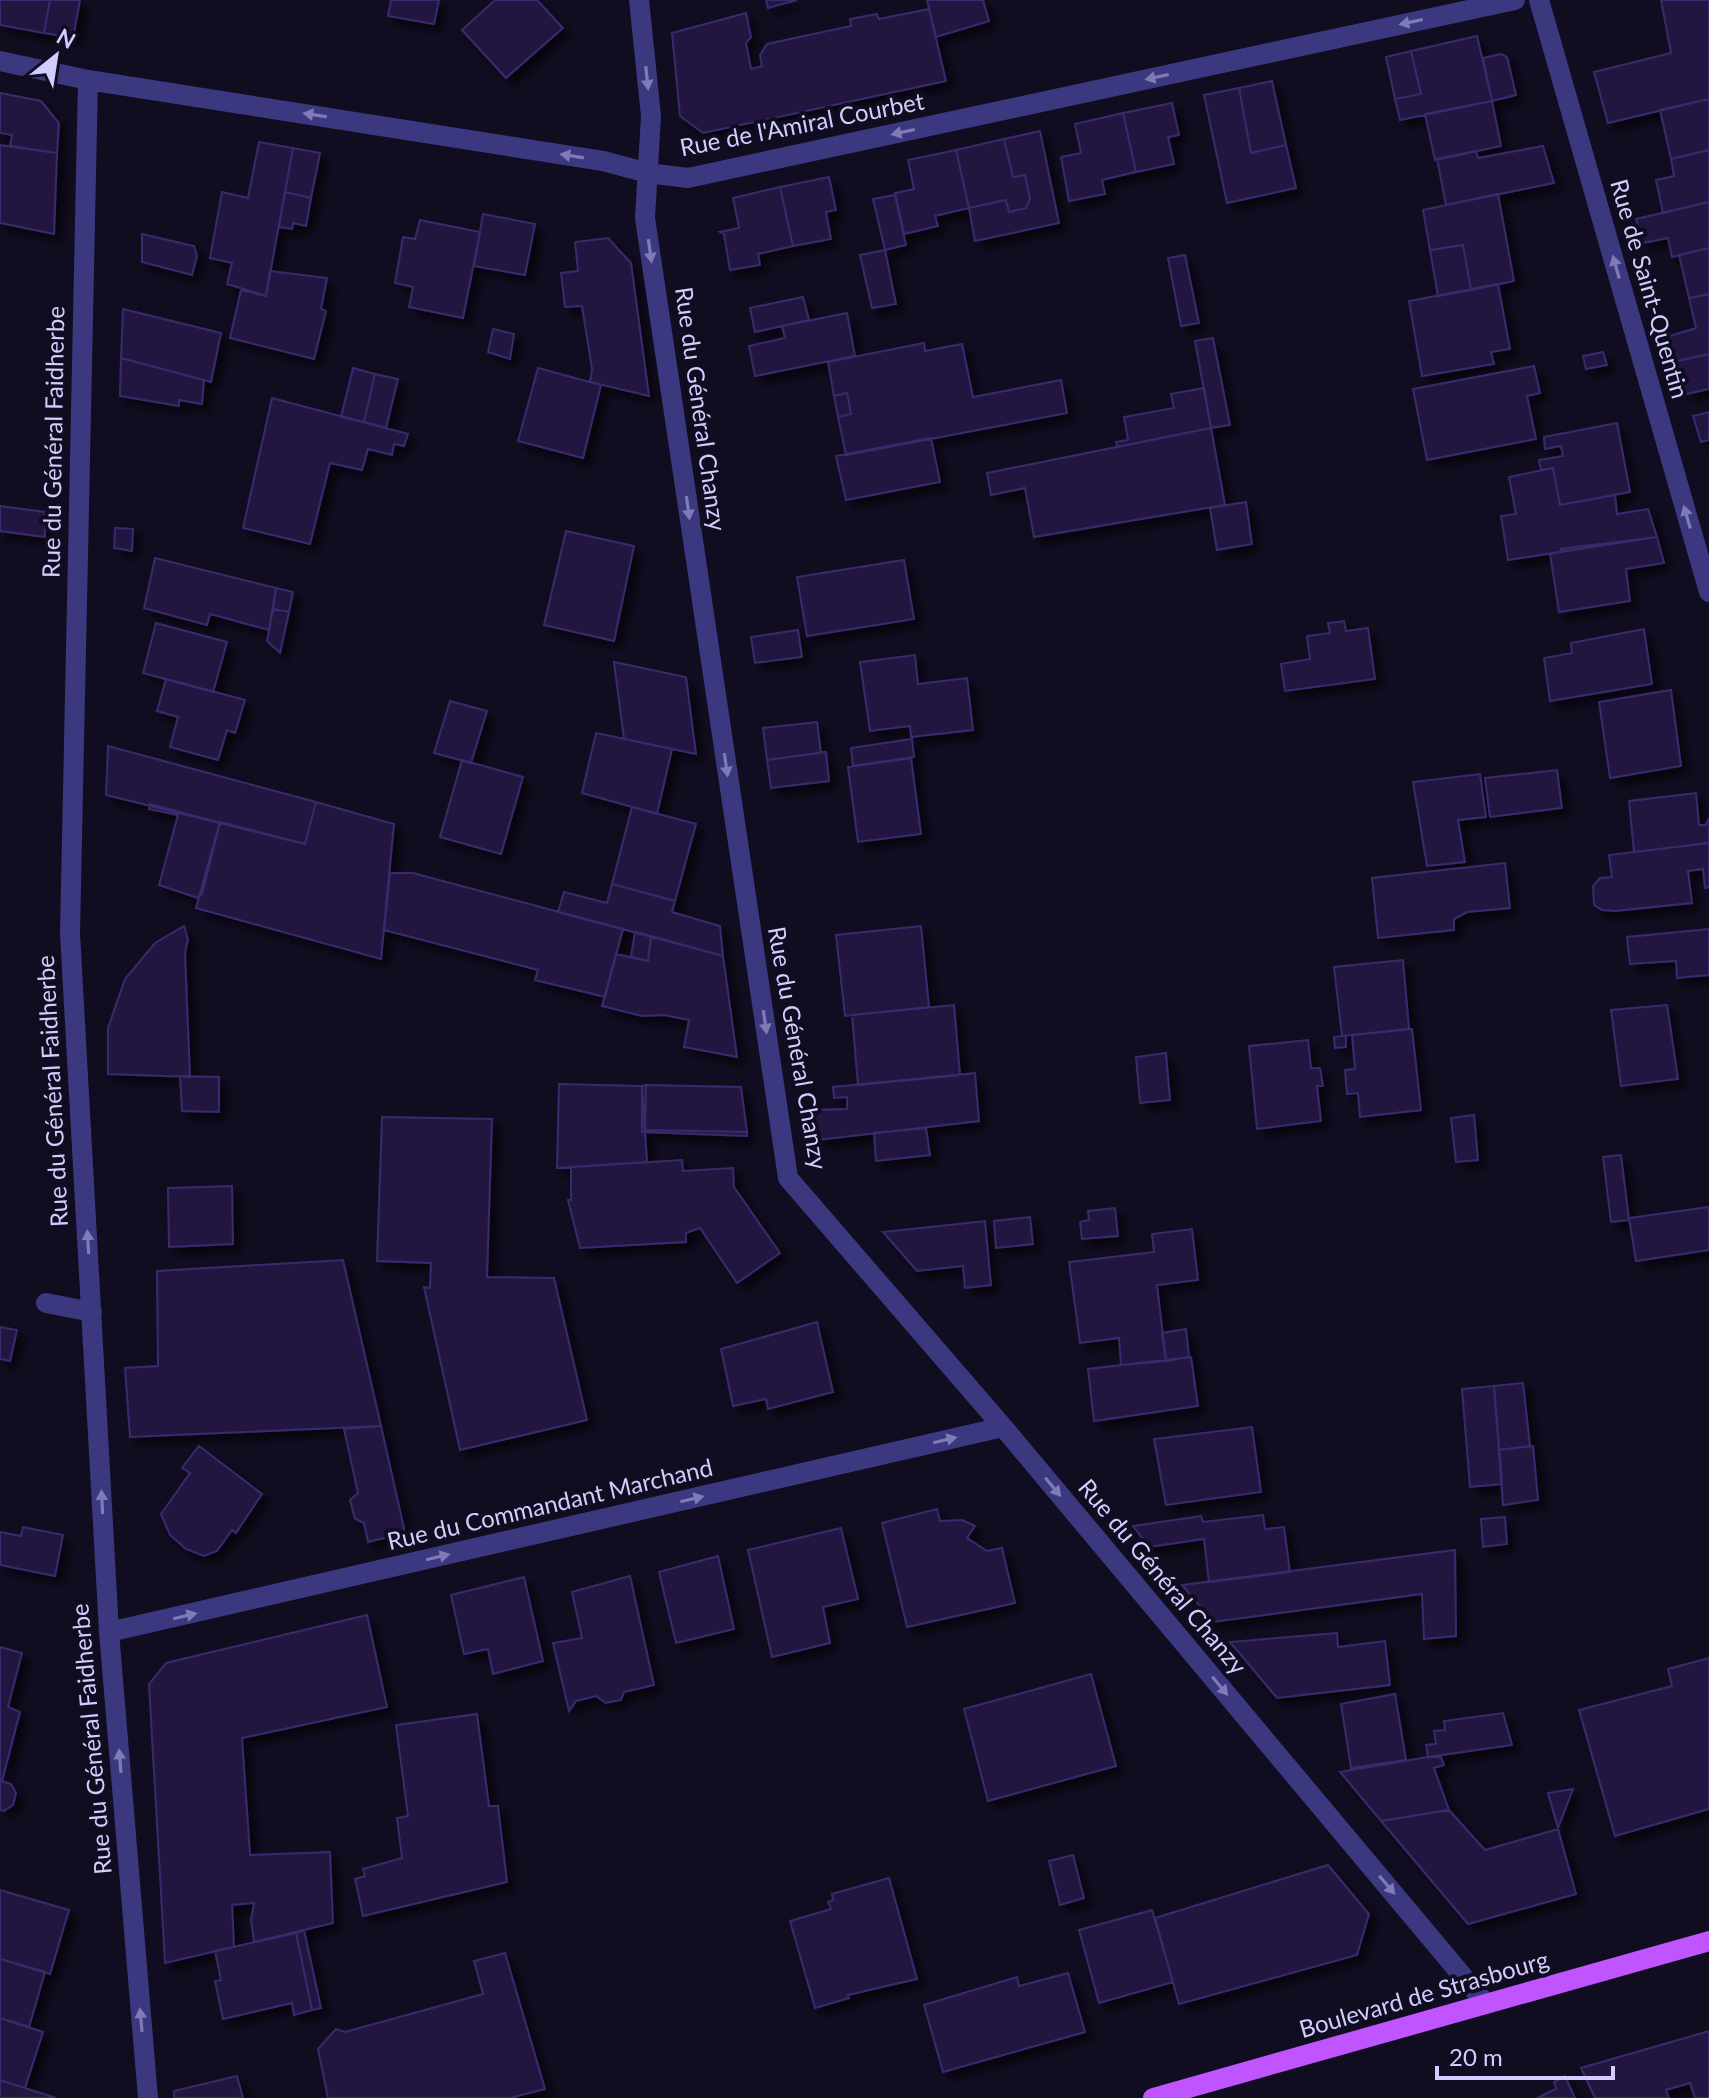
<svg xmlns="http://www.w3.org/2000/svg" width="1709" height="2098" font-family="Lato,sans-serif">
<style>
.building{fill:#221941;stroke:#392b6d;stroke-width:2;filter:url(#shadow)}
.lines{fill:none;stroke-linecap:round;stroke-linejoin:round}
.minor{stroke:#3b387f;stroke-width:20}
.major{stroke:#c054fe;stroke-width:20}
.oneway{fill:#7f7bb9}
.labels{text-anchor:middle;stroke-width:8;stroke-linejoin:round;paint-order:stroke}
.street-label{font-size:24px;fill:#d3cdff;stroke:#100d20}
</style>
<defs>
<filter id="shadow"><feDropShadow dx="7" dy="7" stdDeviation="4" flood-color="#0009"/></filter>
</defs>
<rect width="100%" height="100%" fill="#100d20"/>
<path class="building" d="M0,0H50L44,33L0,25Z
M50,0H80L73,38L44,33Z
M391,0H439L434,24L388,16Z
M495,0H537L563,28L506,78L462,30Z
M766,0H797L768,8Z
M927,0H983L989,21L936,37Z
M1661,0H1709V99L1608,123L1594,72L1671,53Z
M929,9L946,81L703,133L680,116L672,33L746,13L751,37L746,43L751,69L762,66L760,55L767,44L851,26L850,19L877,14L879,19Z
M1477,36L1492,101L1400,120L1395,99L1421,94L1411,51Z
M1411,51L1421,94L1395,99L1386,57Z
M1501,54L1507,57L1516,95L1492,101L1483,58Z
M1272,81L1286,145L1251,153L1239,88Z
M1239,88L1251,153L1286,145L1296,188L1227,203L1204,95Z
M0,93L41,101L59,123L57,153L10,146L12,135L0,133Z
M1709,99V150L1671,159L1660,110Z
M1492,101L1501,146L1435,160L1425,114Z
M1172,103L1179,135L1168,137L1174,164L1136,172L1123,113Z
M1123,113L1136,172L1102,180L1105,194L1069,201L1061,157L1081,153L1075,124Z
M1040,131L1059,223L975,241L969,208L1006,200L1009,212L1026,208L1030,199L1025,175L1013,177L1004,139Z
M1004,139L1013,177L1025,175L1030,199L1026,208L1009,212L1006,200L969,208L956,150Z
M259,142L293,148L266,296L227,284L232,263L210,258L222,192L248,198Z
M0,145L57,153L54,234L0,223Z
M1543,146L1554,183L1446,205L1437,159L1476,151L1478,158Z
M293,148L320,153L311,198L285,192Z
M956,150L969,208L935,216L938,226L904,234L895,193L914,189L908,160Z
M1709,150V202L1663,213L1656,180L1674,176L1671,159Z
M829,177L836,210L826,212L831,239L793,246L780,187Z
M780,187L793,246L758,254L760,265L730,270L724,234L720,232L739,228L733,198Z
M285,192L311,198L306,226L293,223L292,229L279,227Z
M1498,194L1514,281L1471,290L1463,245L1430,250L1423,210Z
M895,195L906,245L885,250L873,199Z
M1709,202V248L1672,257L1668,238L1643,243L1636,219Z
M483,214L535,224L525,275L474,266Z
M420,220L480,232L463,318L409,307L413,287L395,283L403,237L415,239Z
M142,234L194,246L197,256L192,275L142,262Z
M608,238L631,263L649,396L590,382L592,369L582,306L565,307L561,273L578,271L575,242Z
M1463,245L1471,290L1438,296L1430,250Z
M1709,248V294L1689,298L1679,255Z
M885,250L896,304L872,308L860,255Z
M1185,255L1199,323L1181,326L1168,258Z
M270,271L327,278L321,309L326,311L314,359L230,338L241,290L266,296Z
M1498,284L1510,349L1491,352L1494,364L1422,376L1409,301Z
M1709,294V354L1677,361L1670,336L1696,328L1689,298Z
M803,297L809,320L755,332L750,308Z
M123,309L221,333L211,382L121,358Z
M847,313L855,356L755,376L749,346L785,338L782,326Z
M493,329L514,334L510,359L488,352Z
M1213,338L1230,425L1211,428L1195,341Z
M924,343L925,351L962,344L973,397L1061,380L1067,413L846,455L838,417L851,414L847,393L834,396L828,362Z
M1603,352L1607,365L1586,369L1583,356Z
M1709,354V389L1687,394L1677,361Z
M121,358L204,380L202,404L179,400V406L120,396Z
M1534,366L1540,393L1527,396L1536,439L1427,460L1413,389Z
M353,368L375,374L364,422L341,417Z
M538,368L601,385L583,458L518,441Z
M375,374L398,379L386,428L364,422Z
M1204,388L1211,428L1117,447L1116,442L1128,440L1124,417L1174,408L1171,394Z
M847,393L851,414L838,417L834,396Z
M272,398L408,434L404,446L394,444L392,455L368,449L362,470L330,463L310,544L243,528Z
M1709,412V440L1701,442L1693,416Z
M1617,423L1630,492L1560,505L1553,468L1541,470L1539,460L1563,456L1561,446L1545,449L1544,437Z
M1211,428L1225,505L1034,537L1025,488L991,495L987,473Z
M931,438L940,482L846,500L836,456Z
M1553,468L1560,505L1615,495L1617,514L1648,509L1657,537L1508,560L1501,516L1516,514L1509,477Z
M1246,502L1252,544L1217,550L1210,508Z
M0,506L45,512V537L0,531Z
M115,528L133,529L132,551L114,548Z
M566,531L634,546L614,641L544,625Z
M1657,537L1664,563L1626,569L1630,601L1559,612L1550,554L1561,552V549Z
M155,558L276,588L269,630L210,614L207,625L144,608Z
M904,560L914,619L807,636L797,577Z
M276,588L293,592L289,612L273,609Z
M273,609L289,612L280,653L267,641Z
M1344,621L1346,631L1368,628L1375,679L1285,691L1281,664L1310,659L1307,636L1330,633L1328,623Z
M156,623L227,642L213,692L143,673Z
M1644,629L1652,684L1550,701L1544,658L1572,653L1571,643Z
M798,630L802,657L755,663L751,637Z
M915,655L918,684L967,678L973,730L911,737L910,726L870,731L860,662Z
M614,662L686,677L696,754L624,739Z
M166,679L245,700L235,733L227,730L218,760L170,747L178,717L157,711Z
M1671,690L1681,766L1610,778L1599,702Z
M450,701L487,711L471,763L434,753Z
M817,722L821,753L767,760L763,728Z
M596,733L672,749L657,814L582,793Z
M912,739L914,757L853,766L851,748Z
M108,746L316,802L305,844L106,795Z
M826,752L829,781L771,788L767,760Z
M911,758L921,834L858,842L848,767Z
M462,760L523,777L501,854L440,837Z
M1557,770L1562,808L1490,817L1485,778Z
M1480,774L1486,817L1458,820L1465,862L1427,866L1413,782Z
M1696,793L1699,825H1706L1709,818V843L1634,852L1629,801Z
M316,802L394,824L381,959L196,908L220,822L305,844Z
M150,804L220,823L202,894L198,898L159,885L178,815L149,809Z
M632,807L696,824L675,901L612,884Z
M1709,843V887L1705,888L1703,869L1688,871L1692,903L1615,911L1602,910L1594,905L1593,886L1600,878L1612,877L1609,855Z
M1505,863L1510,908L1467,912L1454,919V930L1378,938L1372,878Z
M390,873H413L623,929L605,997L535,980L538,970L384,930Z
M612,884L675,901L672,912L720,926L723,956L558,912L564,892L607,903Z
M184,926L188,939L185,953L190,1077L108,1074V1028L125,979L155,943Z
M921,926L929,1007L845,1016L836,935Z
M1709,929V975L1677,978L1676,961L1630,964L1627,937Z
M635,932L651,936L648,961L631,957Z
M651,936L723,956L737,1057L684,1047L689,1020L664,1015L642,1016L602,1006L616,954L648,961Z
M1403,960L1409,1029L1342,1036L1334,967Z
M954,1005L960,1075L858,1085L852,1015Z
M1667,1005L1678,1079L1621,1086L1611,1010Z
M1412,1029L1421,1110L1360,1117L1358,1093L1347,1094L1345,1070L1355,1069L1352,1035Z
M1342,1036H1346V1047L1335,1048L1334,1037Z
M1308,1040L1311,1068H1320L1323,1086H1317L1321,1121L1257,1129L1249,1046Z
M1166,1053L1170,1100L1140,1103L1136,1057Z
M975,1073L979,1121L818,1140L814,1110L847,1109V1097L834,1098L833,1087Z
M180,1076L219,1077V1112L182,1111Z
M559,1084L642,1086L647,1162L557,1168Z
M646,1085L741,1087L747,1132L645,1130Z
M646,1085L645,1130L747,1132V1136L642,1132V1086Z
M1474,1115L1478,1160L1456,1162L1451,1118Z
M382,1117L492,1119L487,1277L554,1278L587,1420L460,1450L424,1287L430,1288L431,1263L377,1261Z
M926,1128L930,1155L876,1161L874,1133Z
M1621,1155L1629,1220L1611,1222L1603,1157Z
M682,1160L683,1171L733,1168L734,1187L780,1253L737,1283L700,1228L686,1233V1242L580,1248L568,1200H571V1167Z
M232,1186L233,1244L169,1247L168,1188Z
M1709,1207V1250L1636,1261L1629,1218Z
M1115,1208L1118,1236L1082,1239L1080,1222L1089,1220L1088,1211Z
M1030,1217L1033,1244L996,1248L994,1221Z
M985,1221L991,1285L965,1288L963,1266L917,1271L883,1232Z
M1192,1229L1198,1280L1157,1285L1166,1361L1121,1365L1119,1338L1080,1343L1069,1262L1154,1252L1152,1234Z
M343,1260L381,1426L130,1437L125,1368L158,1366L157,1271Z
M817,1322L833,1392L768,1409L766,1399L733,1406L721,1349Z
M0,1327L17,1330L10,1361L0,1359Z
M1186,1329L1189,1357L1166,1361L1162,1333Z
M1191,1357L1198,1406L1094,1421L1088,1369Z
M1523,1383L1530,1446L1499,1450L1494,1386Z
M1494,1386L1502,1484L1470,1487L1462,1389Z
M381,1426L405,1533L368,1542L364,1523L355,1519L350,1500L358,1493L344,1429Z
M1252,1427L1261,1492L1166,1505L1154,1439Z
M199,1446L262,1494L236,1533L232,1530L217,1551L204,1556L186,1549L170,1535L161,1514L190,1473L182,1468Z
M1533,1446L1538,1500L1503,1505L1499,1450Z
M937,1509L940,1521L962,1520L975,1526L967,1538L987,1551L1002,1548L1015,1603L907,1627L882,1523Z
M1263,1515L1265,1529L1284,1527L1290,1572L1209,1582L1204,1539L1149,1547L1133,1526L1201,1516L1203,1522Z
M1505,1517L1507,1544L1483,1547L1481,1519Z
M23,1527L63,1535L55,1576L0,1565V1532L21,1536Z
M841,1528L858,1599L823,1607L830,1643L772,1657L748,1550Z
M1455,1550L1456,1636L1424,1639L1422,1594L1213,1622L1182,1585Z
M718,1556L734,1629L676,1643L659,1572Z
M630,1576L654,1685L624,1692L621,1700L606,1703L596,1696L576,1701L569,1711L553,1643L582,1638L572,1592Z
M524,1577L543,1661L493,1674L488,1649L464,1654L451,1595Z
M367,1615L387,1707L242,1738L250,1855L330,1852L333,1923L254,1942L251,1920L254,1903L232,1905L234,1947L165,1963L149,1684L166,1663Z
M1337,1633L1338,1647L1385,1641L1390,1685L1277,1698L1230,1642Z
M0,1647L22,1653L8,1707L20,1712L2,1781L11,1784L16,1793L13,1805L4,1811L0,1810Z
M1709,1658V1809L1615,1836L1579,1710L1672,1686L1668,1669Z
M1091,1674L1116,1766L988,1801L964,1709Z
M1395,1694L1406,1760L1351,1768L1341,1704Z
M1503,1713L1512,1745L1428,1757L1426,1745L1436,1744L1434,1731L1445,1730L1444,1721Z
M477,1714L489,1806H498L507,1882L363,1916L355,1879L365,1876L363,1869L402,1858L397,1818L408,1816L396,1725Z
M1428,1757H1441L1444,1765L1434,1768L1449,1810L1381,1821L1340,1772Z
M1573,1789L1558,1828L1548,1793Z
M1449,1810L1485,1850L1558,1829L1576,1894L1468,1924L1381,1821Z
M1073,1855L1084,1898L1060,1905L1049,1861Z
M1328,1865L1369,1914L1357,1955L1179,2004L1155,1918Z
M889,1878L917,1979L848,1995L849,1998L815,2008L790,1921L831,1909L828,1902L833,1900L832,1894Z
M0,1890L69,1910L50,1974L0,1959Z
M1152,1910L1173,1982L1099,2003L1079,1930Z
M304,1930L321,2008L312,2010L296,1933Z
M296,1933L312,2010L294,2015L292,2003L223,2019L215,1981L221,1980L215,1951Z
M505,1953L545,2089L510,2098H328L318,2049L336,2029L345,2032L483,1994L474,1961Z
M0,1959L45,1972L29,2027L0,2018Z
M1068,1973L1085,2032L943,2072L924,2005L1017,1977L1019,1986Z
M0,2018L43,2032L25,2088L0,2080Z
M1709,2031V2098H1695L1690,2083L1666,2090L1669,2098H1595L1581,2068Z
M237,2076L243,2098H174V2091Z
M1565,2076L1575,2098H1537L1556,2089L1554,2082Z
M0,2080L25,2088L56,2098H0Z"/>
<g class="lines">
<path class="minor" d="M639,0L651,116L645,218L788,1178L1003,1427L1486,2004
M1539,0L1709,592
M0,61L88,80L603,161L648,173L688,178L1515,0
M88,80L70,933L109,1632L148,2098
M46,1303L92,1312
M109,1632L1003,1427"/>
<path class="major" d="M1153,2098L1709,1941"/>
</g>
<defs><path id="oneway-solid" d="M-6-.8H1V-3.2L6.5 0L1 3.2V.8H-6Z" transform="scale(2)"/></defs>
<g class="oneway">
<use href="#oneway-solid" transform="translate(1411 22) rotate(168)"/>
<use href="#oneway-solid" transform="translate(1157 77) rotate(168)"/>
<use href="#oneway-solid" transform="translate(647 78) rotate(84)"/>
<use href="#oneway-solid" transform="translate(315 115) rotate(-171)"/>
<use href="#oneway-solid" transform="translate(903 132) rotate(168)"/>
<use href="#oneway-solid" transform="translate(572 156) rotate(-171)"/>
<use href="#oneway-solid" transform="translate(650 251) rotate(82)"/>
<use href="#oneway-solid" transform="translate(1616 267) rotate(-106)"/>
<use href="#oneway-solid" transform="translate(688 508) rotate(82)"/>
<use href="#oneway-solid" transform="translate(1687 517) rotate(-106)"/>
<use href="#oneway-solid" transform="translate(726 765) rotate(82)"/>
<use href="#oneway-solid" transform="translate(765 1022) rotate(82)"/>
<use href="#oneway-solid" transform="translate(88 1242) rotate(-93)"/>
<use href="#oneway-solid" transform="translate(945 1440) rotate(-13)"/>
<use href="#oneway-solid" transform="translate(1053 1487) rotate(50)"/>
<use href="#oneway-solid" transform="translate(692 1499) rotate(-13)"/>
<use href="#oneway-solid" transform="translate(102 1502) rotate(-93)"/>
<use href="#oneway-solid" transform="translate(438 1557) rotate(-13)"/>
<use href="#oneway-solid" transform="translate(185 1616) rotate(-13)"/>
<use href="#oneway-solid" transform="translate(1220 1686) rotate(50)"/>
<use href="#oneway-solid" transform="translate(120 1761) rotate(-95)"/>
<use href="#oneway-solid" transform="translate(1387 1885) rotate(50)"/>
<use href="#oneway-solid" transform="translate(141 2020) rotate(-95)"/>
</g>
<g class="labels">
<g class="street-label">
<text transform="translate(802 125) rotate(-11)" y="8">Rue de l'Amiral Courbet</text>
<text transform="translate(1649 289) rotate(74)" y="8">Rue de Saint-Quentin</text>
<text transform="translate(700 409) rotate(82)" y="8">Rue du Général Chanzy</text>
<text transform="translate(54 442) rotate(-89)" y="8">Rue du Général Faidherbe</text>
<text transform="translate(797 1048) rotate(80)" y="8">Rue du Général Chanzy</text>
<text transform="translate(53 1091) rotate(-93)" y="8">Rue du Général Faidherbe</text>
<text transform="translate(550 1505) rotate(-13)" y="8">Rue du Commandant Marchand</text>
<text transform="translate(1162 1577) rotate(50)" y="8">Rue du Général Chanzy</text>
<text transform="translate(92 1739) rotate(-95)" y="8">Rue du Général Faidherbe</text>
<text transform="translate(1424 1995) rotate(-16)" y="8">Boulevard de Strasbourg</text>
</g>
</g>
<g transform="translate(56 56) rotate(30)" stroke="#100d20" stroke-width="6" paint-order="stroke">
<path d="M0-6L14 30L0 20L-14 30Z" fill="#d3cdff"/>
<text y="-12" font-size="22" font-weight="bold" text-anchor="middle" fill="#d3cdff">N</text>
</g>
<path d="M1437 2066v12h176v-12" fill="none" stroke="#d3cdff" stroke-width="4"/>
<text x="1449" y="2066" font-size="24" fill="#d3cdff" stroke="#100d20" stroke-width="6" paint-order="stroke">20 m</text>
</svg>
